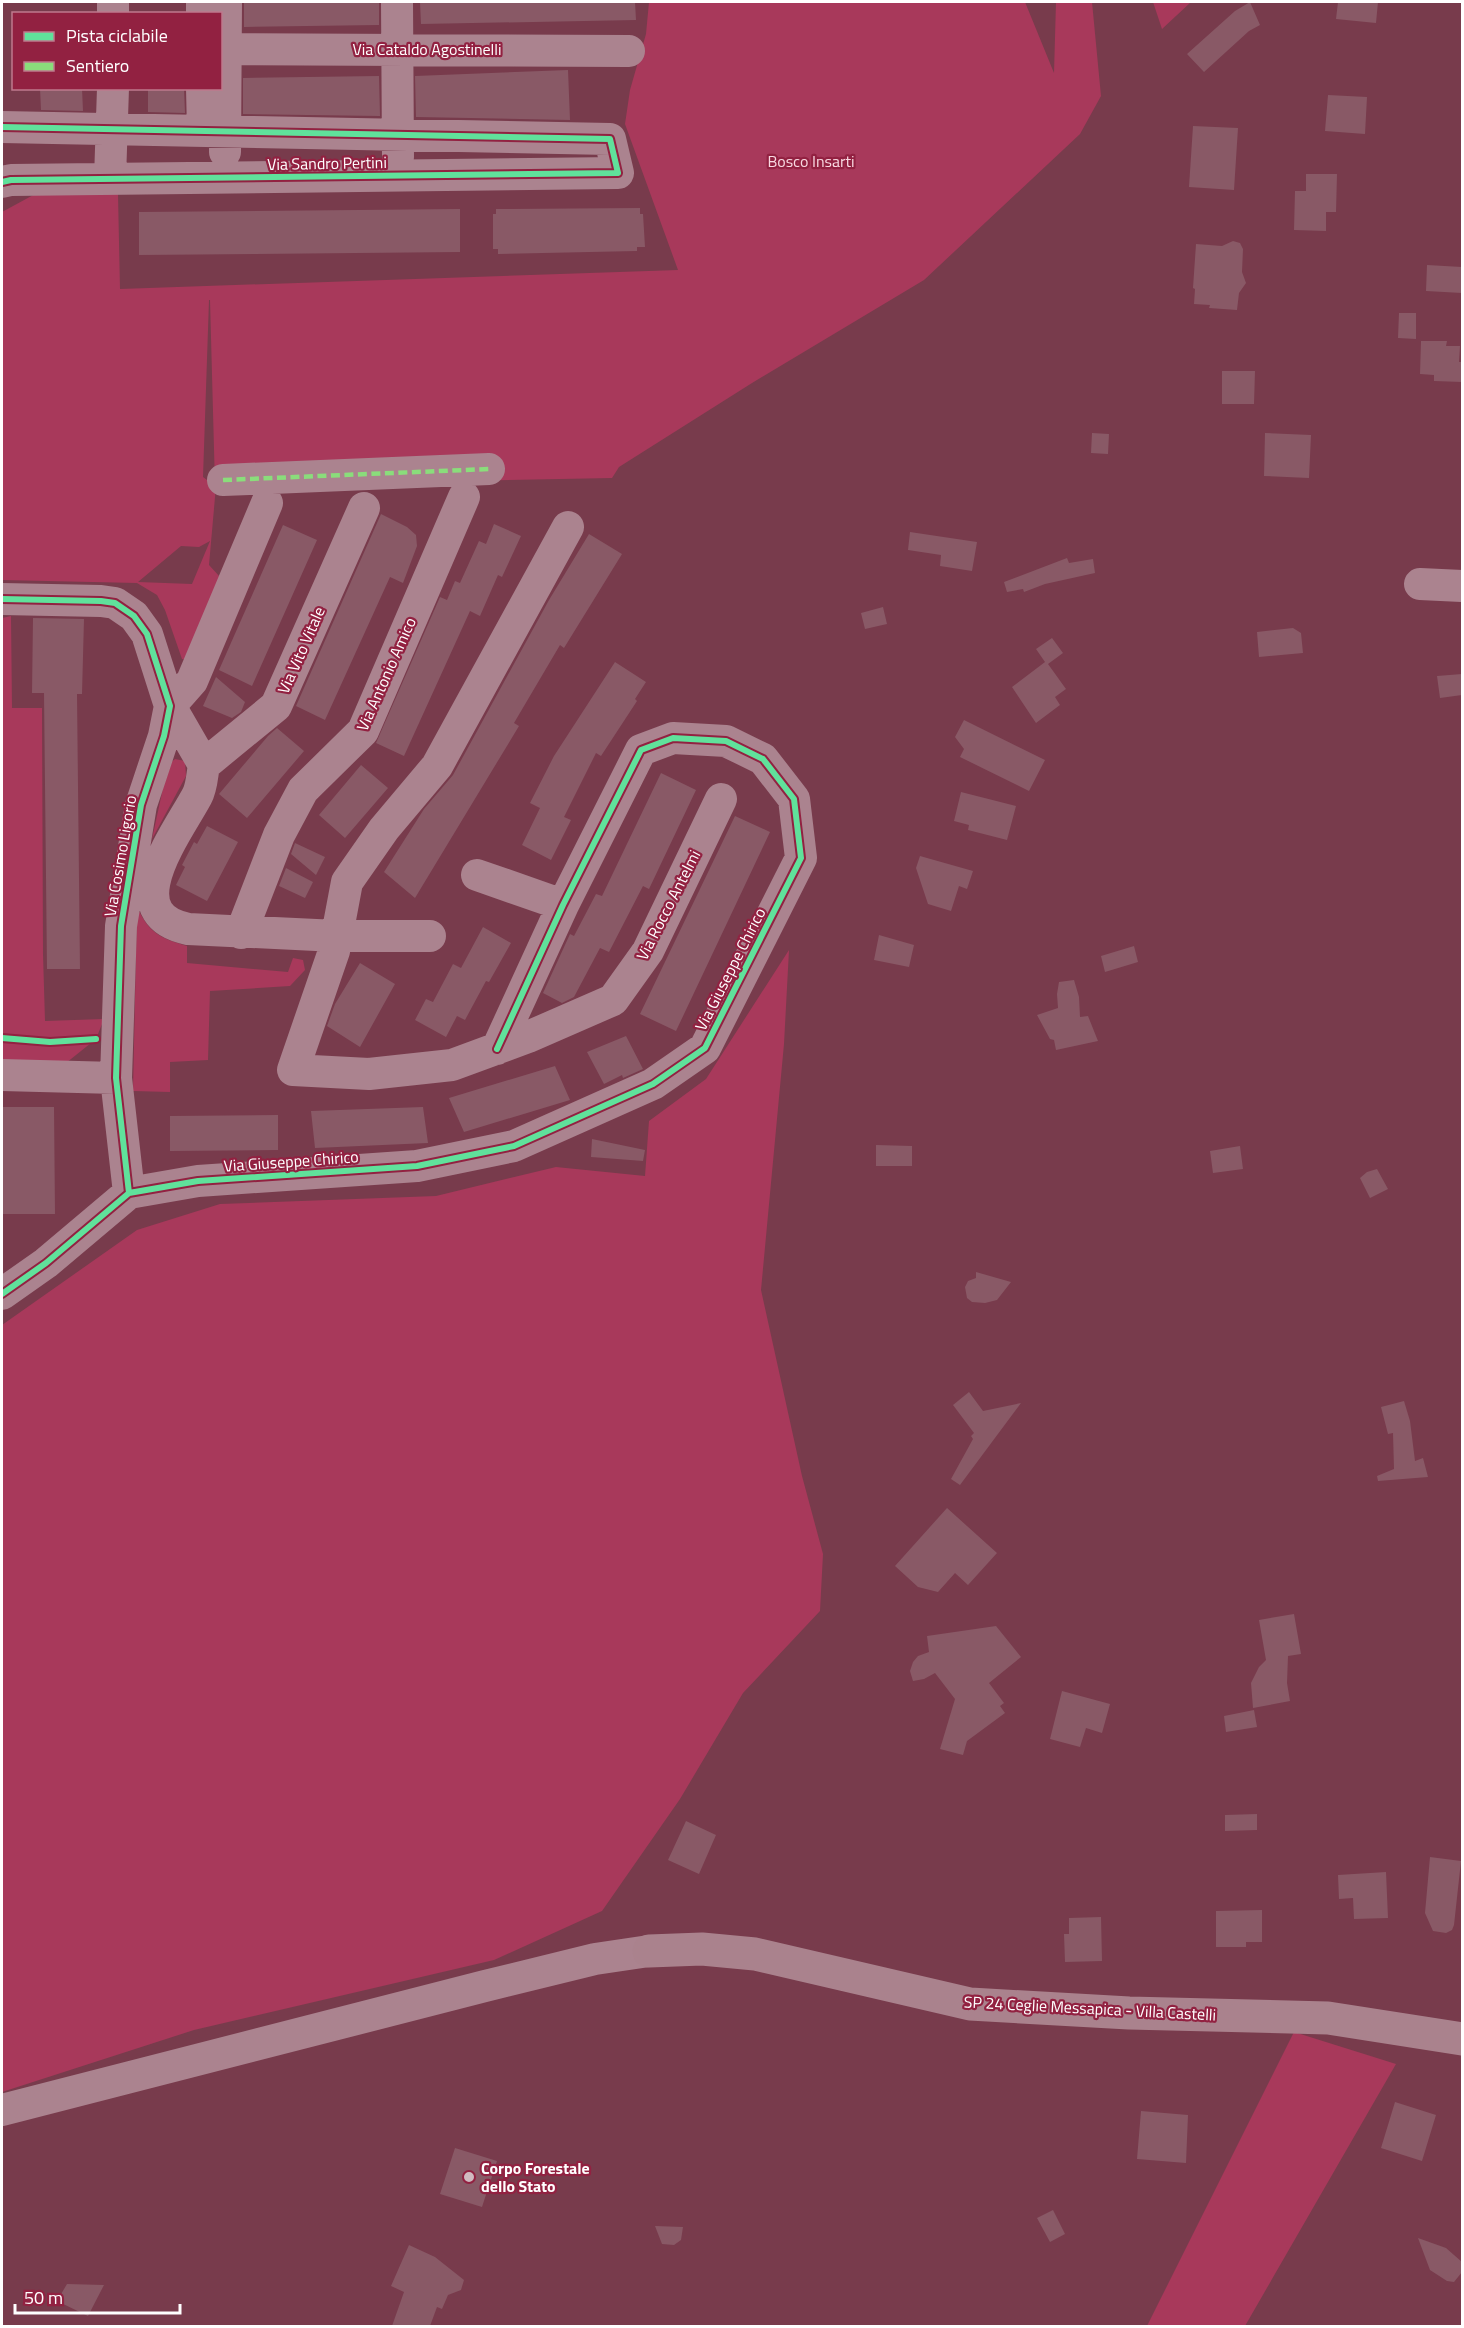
<svg xmlns="http://www.w3.org/2000/svg" width="1464" height="2328" viewBox="0 0 1464 2328" font-family="'Titillium Web',sans-serif">
<style>
.green{fill:#a8395b;fill-rule:evenodd}
.building{fill:#895966}
.lines{fill:none;stroke-linecap:round;stroke-linejoin:round}
.minor{stroke:#ab838f;stroke-width:32}
.major{stroke:#aa828d;stroke-width:33}
.quiet{stroke:#8add7b;stroke-width:4.5;stroke-dasharray:9 4.5;stroke-linecap:butt}
.cycleway-casing{stroke:#922141;stroke-width:10}
.cycleway{stroke:#60e19b;stroke-width:6}
.poi-dot{fill:#d0bac0;stroke:#922141;stroke-width:2}
.labels{text-anchor:middle;dominant-baseline:central;stroke-width:4.5;stroke-linejoin:round;paint-order:stroke}
.street-label{font-size:16px;fill:#fff;stroke:#922141}
.park-label{font-size:16px;fill:#f9d9e2;stroke:#922141}
.poi-label{font-size:16px;font-weight:bold;fill:#fff;stroke:#922141;text-anchor:start}
</style>
<rect width="100%" height="100%" fill="#783b4c"/>
<path class="green" d="M 649,2 L 1025,2 L 1054,73 L 1056,2 L 1092,2 L 1101,96 L 1080,134 L 924,280 L 752,383 L 619,467 L 612,478 L 216,486 L 209,565 L 220,577 L 189,660 L 182,659 L 165,610 L 157,595 L 137,583 L 2,580 L 2,212 L 37,193 L 118,194 L 120,289 L 678,270 L 625,124 L 630,90 L 646,34 ZM 209,300 L 210,300 L 215,486 L 203,477 ZM 210,541 L 192,584 L 138,582 L 181,546 L 199,547 Z
M 1153,2 L 1191,2 L 1162,29 Z
M 11,616 L 12,708 L 42,708 L 43,954 L 45,1021 L 104,1019 L 96,1039 L 66,1063 L 2,1064 L 2,618 Z
M 175,759 L 185,761 L 186,776 L 152,839 L 168,765 Z
M 137,907 C 149,933 160,938 187,946 L 187,963 L 288,972 L 293,958 L 303,960 L 305,970 L 290,986 L 210,991 L 208,1060 L 170,1062 L 170,1092 L 133,1091 Z
M 789,950 L 784,1044 L 761,1290 L 802,1476 L 823,1554 L 820,1611 L 743,1693 L 680,1799 L 602,1911 L 494,1960 L 194,2030 L 2,2092 L 2,1325 L 137,1230 L 220,1204 L 436,1196 L 556,1167 L 645,1176 L 649,1121 L 706,1079 Z
M 1294,2032 L 1396,2064 L 1245,2326 L 1147,2326 Z"/>
<path class="building" d="M 244,2 L 379,2 L 379,25 L 244,27 Z
M 420,2 L 635,2 L 636,20 L 421,24 Z
M 1250,2 L 1260,25 L 1249,31 L 1204,72 L 1187,54 L 1235,11 Z
M 1338,2 L 1378,2 L 1376,23 L 1336,19 Z
M 568,70 L 570,120 L 416,117 L 415,76 Z
M 379,76 L 380,116 L 243,114 L 243,78 Z
M 40,88 L 82,88 L 83,111 L 41,110 Z
M 148,88 L 184,88 L 185,113 L 148,112 Z
M 1328,95 L 1367,97 L 1365,134 L 1325,131 Z
M 1193,126 L 1238,128 L 1234,190 L 1189,187 Z
M 1306,174 L 1337,174 L 1336,212 L 1326,212 L 1326,231 L 1294,230 L 1295,191 L 1306,191 Z
M 640,208 L 640,214 L 643,214 L 645,247 L 637,247 L 637,251 L 498,254 L 498,249 L 493,249 L 493,214 L 496,214 L 496,209 Z
M 460,209 L 460,252 L 139,255 L 139,212 Z
M 1233,241 L 1240,243 L 1243,249 L 1242,272 L 1246,283 L 1239,293 L 1237,310 L 1209,308 L 1210,305 L 1194,304 L 1195,289 L 1193,288 L 1196,244 L 1222,246 Z
M 1427,265 L 1462,267 L 1462,293 L 1426,291 Z
M 1399,313 L 1416,313 L 1416,339 L 1398,338 Z
M 1421,341 L 1447,341 L 1446,346 L 1460,346 L 1459,362 L 1462,362 L 1462,382 L 1434,381 L 1434,375 L 1420,374 Z
M 1222,371 L 1255,371 L 1254,404 L 1222,404 Z
M 1092,433 L 1109,434 L 1108,454 L 1091,453 Z
M 1265,433 L 1311,435 L 1309,478 L 1264,476 Z
M 381,514 L 407,527 L 416,535 L 417,546 L 403,583 L 390,577 L 325,720 L 296,706 Z
M 494,524 L 521,536 L 502,577 L 498,575 L 480,616 L 470,611 L 404,756 L 376,743 L 440,597 L 447,600 L 455,581 L 460,583 L 479,541 L 486,544 Z
M 283,525 L 317,540 L 252,686 L 219,670 Z
M 910,532 L 977,542 L 972,571 L 940,566 L 941,555 L 908,550 Z
M 589,534 L 622,554 L 564,648 L 560,645 L 514,723 L 519,726 L 415,898 L 384,872 L 424,809 L 453,775 L 549,600 Z
M 1067,558 L 1069,563 L 1093,559 L 1095,573 L 1045,584 L 1024,592 L 1023,589 L 1007,592 L 1004,582 Z
M 883,607 L 887,624 L 865,629 L 861,613 Z
M 33,618 L 84,619 L 82,694 L 77,694 L 80,969 L 47,969 L 44,693 L 32,693 Z
M 1293,628 L 1301,633 L 1303,653 L 1259,657 L 1257,632 Z
M 1052,638 L 1063,653 L 1048,664 L 1066,689 L 1055,697 L 1060,705 L 1036,723 L 1012,687 L 1045,662 L 1036,649 Z
M 615,662 L 646,682 L 635,699 L 637,701 L 601,756 L 596,753 L 564,817 L 571,820 L 551,860 L 522,845 L 540,808 L 530,803 L 554,756 Z
M 1462,674 L 1462,695 L 1440,698 L 1437,676 Z
M 216,677 L 245,702 L 241,712 L 232,718 L 203,706 Z
M 964,720 L 1045,760 L 1029,791 L 960,757 L 964,749 L 955,737 Z
M 277,728 L 304,751 L 247,818 L 219,794 L 268,736 Z
M 361,765 L 388,788 L 345,838 L 319,815 Z
M 661,773 L 696,790 L 649,889 L 643,886 L 609,952 L 600,948 L 574,997 L 562,1003 L 543,993 L 570,934 L 574,936 L 596,894 L 602,896 Z
M 961,792 L 1016,806 L 1007,840 L 968,830 L 969,825 L 954,821 Z
M 735,816 L 770,832 L 676,1031 L 640,1014 Z
M 207,826 L 238,842 L 207,901 L 176,885 L 185,867 L 182,865 L 194,842 L 197,844 Z
M 295,843 L 325,857 L 316,875 L 291,854 Z
M 920,856 L 973,871 L 967,889 L 959,886 L 951,911 L 928,904 L 916,868 Z
M 286,868 L 313,882 L 305,898 L 279,886 Z
M 483,927 L 511,943 L 489,982 L 486,981 L 465,1020 L 457,1016 L 446,1037 L 415,1020 L 426,999 L 433,1002 L 453,964 L 461,968 Z
M 879,935 L 914,945 L 909,967 L 874,960 Z
M 1134,946 L 1138,962 L 1105,972 L 1101,956 Z
M 360,963 L 395,984 L 360,1047 L 327,1026 L 335,1004 Z
M 1074,980 L 1079,997 L 1080,1017 L 1088,1016 L 1098,1041 L 1056,1050 L 1054,1040 L 1050,1039 L 1037,1015 L 1058,1008 L 1057,994 L 1059,982 Z
M 626,1036 L 643,1069 L 623,1078 L 622,1075 L 604,1084 L 587,1052 Z
M 555,1066 L 570,1100 L 464,1132 L 449,1098 Z
M 2,1107 L 54,1107 L 55,1214 L 2,1214 Z
M 423,1107 L 428,1143 L 315,1148 L 311,1111 Z
M 278,1115 L 278,1150 L 170,1151 L 170,1116 Z
M 592,1139 L 645,1150 L 643,1161 L 591,1157 Z
M 876,1145 L 912,1146 L 912,1166 L 876,1166 Z
M 1240,1146 L 1243,1169 L 1213,1173 L 1210,1151 Z
M 1377,1169 L 1388,1189 L 1370,1198 L 1360,1178 L 1367,1172 Z
M 976,1272 L 1011,1282 L 997,1300 L 985,1303 L 972,1302 L 967,1298 L 965,1287 L 968,1281 L 976,1278 Z
M 969,1392 L 983,1411 L 1021,1403 L 960,1485 L 951,1479 L 973,1439 L 971,1436 L 974,1433 L 953,1405 Z
M 1404,1401 L 1410,1421 L 1415,1461 L 1423,1458 L 1428,1477 L 1378,1481 L 1377,1476 L 1394,1469 L 1393,1433 L 1388,1434 L 1381,1407 Z
M 947,1508 L 997,1553 L 968,1585 L 955,1573 L 938,1592 L 918,1587 L 895,1566 Z
M 1294,1614 L 1301,1654 L 1288,1656 L 1287,1683 L 1290,1701 L 1253,1708 L 1251,1683 L 1259,1667 L 1266,1660 L 1259,1620 Z
M 996,1626 L 1021,1657 L 989,1683 L 1004,1703 L 1000,1706 L 1005,1713 L 967,1741 L 963,1755 L 940,1749 L 955,1699 L 935,1673 L 924,1679 L 913,1681 L 910,1671 L 913,1662 L 918,1656 L 929,1652 L 927,1636 Z
M 1062,1691 L 1110,1704 L 1102,1733 L 1086,1728 L 1080,1747 L 1050,1739 Z
M 1254,1710 L 1257,1727 L 1226,1732 L 1224,1716 Z
M 1257,1814 L 1257,1830 L 1225,1831 L 1225,1815 Z
M 686,1821 L 716,1835 L 699,1874 L 668,1860 Z
M 1430,1857 L 1461,1861 L 1454,1925 L 1452,1930 L 1446,1933 L 1433,1931 L 1425,1913 Z
M 1386,1872 L 1388,1918 L 1354,1919 L 1353,1898 L 1339,1899 L 1338,1875 Z
M 1262,1910 L 1262,1942 L 1246,1942 L 1246,1947 L 1216,1947 L 1216,1911 Z
M 1101,1917 L 1102,1961 L 1065,1962 L 1064,1934 L 1069,1934 L 1069,1918 Z
M 1395,2102 L 1436,2115 L 1422,2161 L 1381,2148 Z
M 1141,2111 L 1188,2115 L 1186,2163 L 1137,2159 Z
M 455,2148 L 497,2161 L 482,2207 L 440,2194 Z
M 1053,2210 L 1065,2234 L 1050,2242 L 1037,2218 Z
M 655,2226 L 683,2227 L 681,2240 L 674,2245 L 662,2244 Z
M 1418,2238 L 1446,2248 L 1462,2262 L 1462,2272 L 1454,2282 L 1447,2281 L 1430,2270 Z
M 409,2245 L 435,2257 L 464,2280 L 461,2290 L 448,2295 L 442,2309 L 437,2307 L 430,2326 L 392,2326 L 404,2292 L 391,2286 Z
M 67,2284 L 104,2285 L 88,2316 L 57,2301 Z"/>
<g class="lines">
<path class="minor" d="M 397,2 L 398,157
M 113,14 L 113,2
M 202,14 L 202,2
M 225,49 L 629,51
M 202,88 L 203,130
M 2,127 L 610,139 L 618,173 L 11,180 L 2,182
M 225,152 L 226,2
M 110,179 L 113,88
M 223,480 L 489,469
M 267,503 L 192,681 L 170,706 L 204,765 C 202,775 202,787 197,796 C 178,832 114,914 188,929 L 337,936 L 430,936
M 568,527 L 437,766 L 384,829 L 347,882 L 334,951 L 293,1070 L 369,1074 L 452,1065 L 528,1037 L 613,1000 L 648,951 L 721,799
M 1420,584 L 1462,586
M 2,599 L 101,601 L 115,603 L 134,616 L 147,634 L 170,706 L 164,736 L 141,805 L 121,926 L 116,1078 L 129,1193 L 46,1263 L 2,1294
M 204,765 L 276,706 L 364,508
M 477,875 L 563,905
M 241,933 L 279,835 L 303,790 L 363,731 L 464,497
M 2,1075 L 116,1078
M 129,1193 L 198,1181 L 417,1166 L 514,1146 L 653,1084 L 705,1048 L 801,858 L 794,799 L 763,759 L 726,741 L 673,738 L 641,750 L 563,905 L 497,1049
M 2,2110 L 485,1986 L 595,1959 L 649,1951"/>
<path class="major" d="M 649,1951 L 702,1949 L 755,1954 L 970,2004 L 1129,2013 L 1328,2018 L 1462,2039"/>
<path class="quiet" d="M 223,480 L 489,469"/>
<defs>
<path id="cycleway" d="M 2,127 L 610,139 L 618,173 L 11,180 L 2,182
M 2,599 L 101,601 L 115,603 L 134,616 L 147,634 L 170,706 L 164,736 L 141,805 L 121,926 L 116,1078 L 129,1193 L 46,1263 L 2,1294
M 2,1038 L 50,1042 L 96,1039
M 129,1193 L 198,1181 L 417,1166 L 514,1146 L 653,1084 L 705,1048 L 801,858 L 794,799 L 763,759 L 726,741 L 673,738 L 641,750 L 563,905 L 497,1049"/>
</defs>
<use href="#cycleway" class="cycleway-casing"/>
<use href="#cycleway" class="cycleway"/>
</g>
<circle class="poi-dot" cx="469" cy="2177" r="6"/>
<g class="labels">
<g class="street-label">
<text x="427" y="49">Via Cataldo Agostinelli</text>
<text transform="translate(327 163) rotate(-1)">Via Sandro Pertini</text>
<text transform="translate(301 650) rotate(-66)">Via Vito Vitale</text>
<text transform="translate(386 674) rotate(-66)">Via Antonio Amico</text>
<text transform="translate(120 856) rotate(-80)">Via Cosimo Ligorio</text>
<text transform="translate(668 905) rotate(-63)">Via Rocco Antelmi</text>
<text transform="translate(730 969) rotate(-63)">Via Giuseppe Chirico</text>
<text transform="translate(291 1161) rotate(-4)">Via Giuseppe Chirico</text>
<text transform="translate(1090 2008) rotate(3)">SP 24 Ceglie Messapica - Villa Castelli</text>
</g>
<g class="park-label">
<text x="811" y="161">Bosco Insarti</text>
</g>
<g class="poi-label">
<text x="481" y="2168">Corpo Forestale<tspan x="481" dy="18">dello Stato</tspan></text>
</g>
</g>
<rect width="1464" height="2328" fill="none" stroke="#ffffff" stroke-width="6"/>
<rect x="12" y="12" width="210" height="78" fill="#922141" stroke="#be7a8d" stroke-width="1.5"/>
<rect x="24" y="32" width="30" height="9" fill="#60e19b" stroke="#be7a8d" stroke-width="1.5"/>
<text x="66" y="42" font-size="18" fill="#ffffff">Pista ciclabile</text>
<rect x="24" y="62" width="30" height="9" fill="#8add7b" stroke="#be7a8d" stroke-width="1.5"/>
<text x="66" y="72" font-size="18" fill="#ffffff">Sentiero</text>
<path d="M15 2304v9h165v-9" fill="none" stroke="#ffffff" stroke-width="3"/>
<text x="24" y="2304" font-size="18" fill="#ffffff" stroke="#922141" stroke-width="4.5" paint-order="stroke">50 m</text>
</svg>
